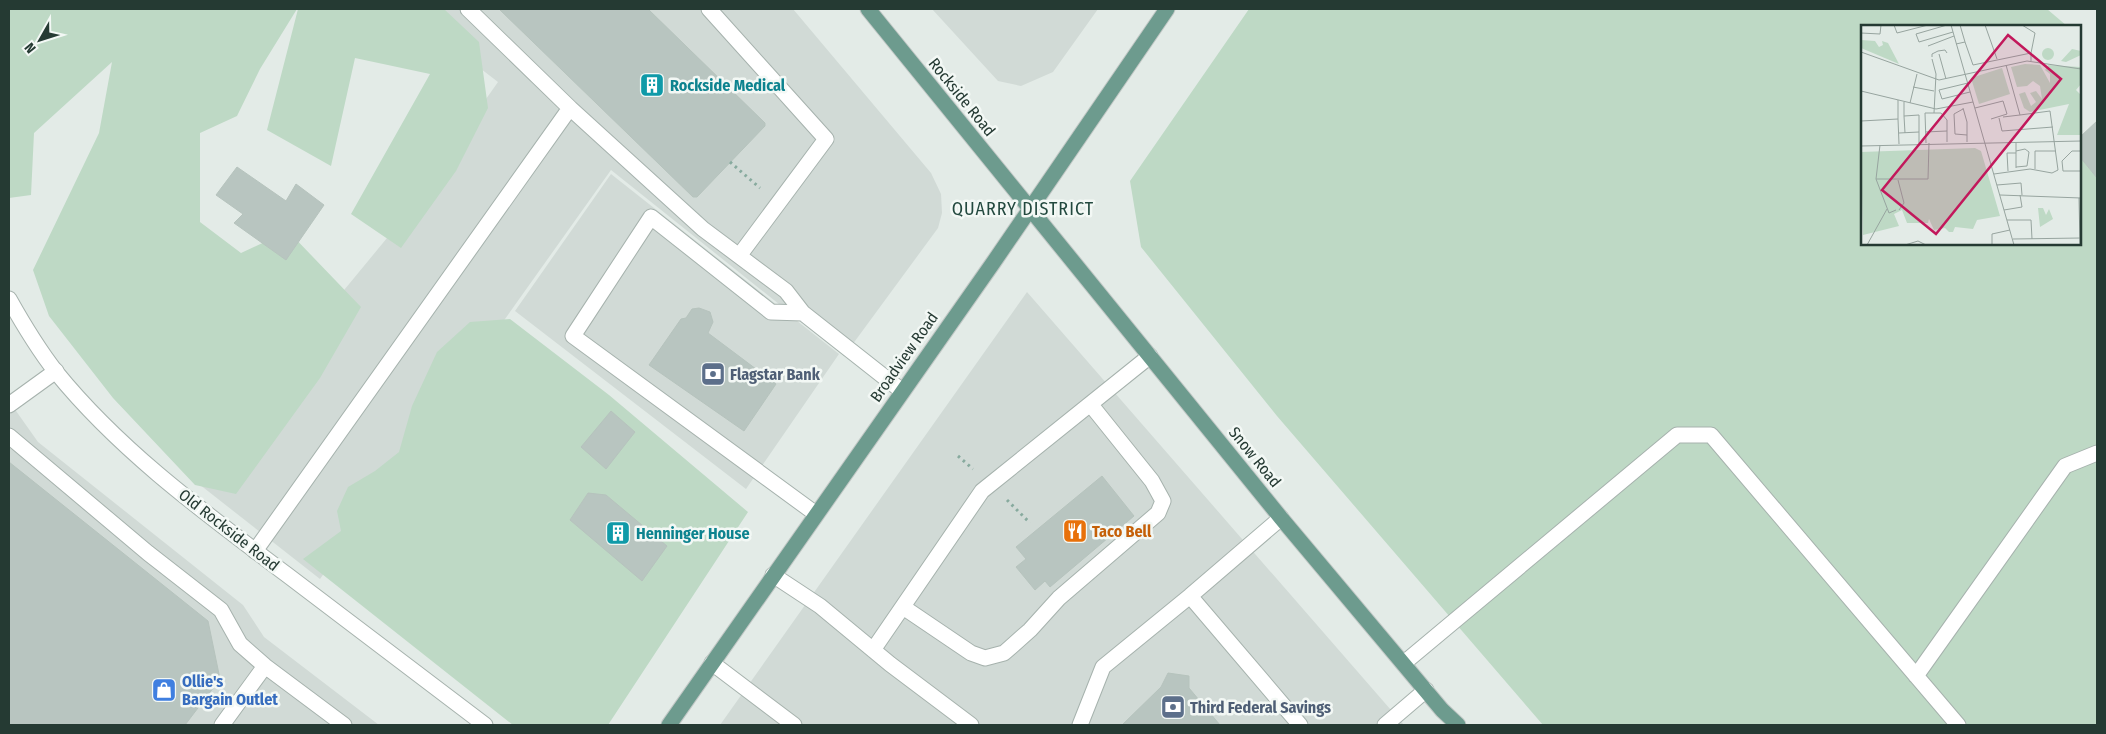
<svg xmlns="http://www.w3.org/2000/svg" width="2106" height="734" viewBox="0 0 2106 734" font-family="'Fira Sans Condensed',sans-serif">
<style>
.built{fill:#d1dad6}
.green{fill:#bed9c5}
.building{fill:#b8c5c0;stroke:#b6c3bd}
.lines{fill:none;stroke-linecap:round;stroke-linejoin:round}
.service-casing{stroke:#a6b2ad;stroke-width:17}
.minor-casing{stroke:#a6b2ad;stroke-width:17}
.primary-casing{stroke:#c2c8c6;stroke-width:17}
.path{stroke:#87aa9e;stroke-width:3;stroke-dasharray:2.5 4;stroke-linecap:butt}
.service{stroke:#fff;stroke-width:15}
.minor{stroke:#fff;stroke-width:15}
.primary{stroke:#6d9b8e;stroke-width:15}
.labels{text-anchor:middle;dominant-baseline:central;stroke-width:5;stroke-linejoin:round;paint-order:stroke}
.culture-label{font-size:16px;font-weight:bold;fill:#0d838f;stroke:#f3f8f5;text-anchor:start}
.street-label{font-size:16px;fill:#253a33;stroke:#f3f8f5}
.service-label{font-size:16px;font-weight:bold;fill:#4e5e75;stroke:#f3f8f5;text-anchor:start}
.food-label{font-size:16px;font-weight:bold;fill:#c56008;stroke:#f3f8f5;text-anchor:start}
.shop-label{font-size:16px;font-weight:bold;fill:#366cbe;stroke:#f3f8f5;text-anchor:start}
.neighbourhood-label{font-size:18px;letter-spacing:1px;fill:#23493f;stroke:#f3f8f5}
.inset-road{fill:none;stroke:#97a49f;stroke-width:1}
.view{fill:#c2185b;fill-opacity:0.15;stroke:#c2185b;stroke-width:2.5}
.inset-edge{fill:none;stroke:#253a33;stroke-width:2.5}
</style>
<rect width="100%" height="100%" fill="#e3ebe7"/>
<path class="built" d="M 403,9 L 793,9 L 931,173 L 941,194 L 942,213 L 938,228 L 844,356 L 611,170 L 320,579 L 190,477 L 434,181 L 448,153 L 498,82 Z
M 932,9 L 1098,9 L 1053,72 L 1021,86 L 998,81 Z
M 611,174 L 839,354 L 746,489 L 515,311 Z
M 1027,292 L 1404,725 L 720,725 Z
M 9,401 L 38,442 L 243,605 L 264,637 L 379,725 L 9,725 Z"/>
<path class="green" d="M 9,9 L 297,9 L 260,69 L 237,116 L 200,133 L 200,222 L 241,253 L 288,231 L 361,307 L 320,378 L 236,494 L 195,485 L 113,398 L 49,316 L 33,270 L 99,133 L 112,62 L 34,133 L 31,195 L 9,198 Z
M 298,9 L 444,9 L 479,42 L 488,108 L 456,171 L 401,248 L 351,214 L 430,74 L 355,58 L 331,166 L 267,130 Z
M 1249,9 L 2047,9 L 2067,26 L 1862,26 L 1862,244 L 2080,244 L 2080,157 L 2097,178 L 2097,725 L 1543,725 L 1277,416 L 1141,247 L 1130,181 Z
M 510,319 L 609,395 L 748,512 L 608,725 L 513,725 L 303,559 L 341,531 L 337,511 L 348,487 L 375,471 L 399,452 L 412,406 L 437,352 L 470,322 Z"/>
<path class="building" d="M 499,9 L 648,9 L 765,123 L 765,126 L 697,197 L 693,197 Z
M 2097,121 L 2097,178 L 2080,157 L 2080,137 Z
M 237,167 L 286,201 L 296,184 L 324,205 L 286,260 L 234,223 L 243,214 L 216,195 Z
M 699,308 L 710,312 L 713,322 L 708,333 L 776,384 L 744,431 L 649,365 L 681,319 L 686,318 L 692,309 Z
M 611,411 L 635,432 L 606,469 L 581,447 Z
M 9,462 L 208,621 L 220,679 L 185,725 L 9,725 Z
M 1102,476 L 1134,516 L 1050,587 L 1045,581 L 1035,590 L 1016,567 L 1026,559 L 1016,547 Z
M 588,493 L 606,495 L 667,546 L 642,581 L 570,520 Z
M 1168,673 L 1189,676 L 1189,688 L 1220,725 L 1122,725 L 1161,687 Z"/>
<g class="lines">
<defs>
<path id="service" d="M 709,9 L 826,139 L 739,256
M 570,108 L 703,229 L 786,291 L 803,313 L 902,391
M 803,313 L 771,312 L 651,217 L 573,336 L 816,514
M 9,405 L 56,371
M 9,436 L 148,553 L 221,610 L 240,644 L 265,666 L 344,725
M 255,551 L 570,108 L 468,9
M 773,575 L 820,606 L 890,664 L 971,725
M 1190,596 L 1300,725
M 903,607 L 971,653 L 985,658 L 1004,653 L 1030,630 L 1059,598 L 1158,513 L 1163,501 L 1152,481 L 1091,405
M 873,650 L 982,491 L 1150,356
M 712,663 L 794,725
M 1404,663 L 1677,435 L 1711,435 L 1958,725
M 1916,676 L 2065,466 L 2097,453
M 222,725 L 265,666
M 1080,725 L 1103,667 L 1190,596 L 1281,518
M 1385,725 L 1426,690"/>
<path id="minor" d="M 9,299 C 23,324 38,349 56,372 C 120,451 205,513 286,574 C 352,624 419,675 485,725"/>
<path id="primary" d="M 868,9 L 1281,518 L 1442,710 L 1458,725
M 669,725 L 993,263 L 1167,9"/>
</defs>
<use href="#service" class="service-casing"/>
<use href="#minor" class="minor-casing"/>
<use href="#primary" class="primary-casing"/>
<path class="path" d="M 730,162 L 760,188
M 958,456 L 973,469
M 1007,500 L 1030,523"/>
<use href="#service" class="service"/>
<use href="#minor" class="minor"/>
<use href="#primary" class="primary"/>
</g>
<defs>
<symbol id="building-square" viewBox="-11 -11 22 22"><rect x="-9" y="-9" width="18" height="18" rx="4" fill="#0f9aa8" stroke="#f3f8f5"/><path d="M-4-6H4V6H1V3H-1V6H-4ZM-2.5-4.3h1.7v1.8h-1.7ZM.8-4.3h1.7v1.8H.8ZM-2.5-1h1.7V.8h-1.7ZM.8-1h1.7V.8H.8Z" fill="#fff"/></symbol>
<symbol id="bank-square" viewBox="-11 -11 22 22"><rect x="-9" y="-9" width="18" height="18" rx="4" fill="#5c6f8a" stroke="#f3f8f5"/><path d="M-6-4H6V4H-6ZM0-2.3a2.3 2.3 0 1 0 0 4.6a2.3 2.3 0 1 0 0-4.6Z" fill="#fff"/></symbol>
<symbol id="restaurant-square" viewBox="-11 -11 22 22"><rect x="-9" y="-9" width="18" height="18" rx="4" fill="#e8710a" stroke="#f3f8f5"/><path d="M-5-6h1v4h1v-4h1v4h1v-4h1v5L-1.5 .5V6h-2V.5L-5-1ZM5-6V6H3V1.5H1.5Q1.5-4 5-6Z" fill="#fff"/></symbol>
<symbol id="shop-square" viewBox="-11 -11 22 22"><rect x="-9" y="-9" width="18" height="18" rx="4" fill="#3f7fe0" stroke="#f3f8f5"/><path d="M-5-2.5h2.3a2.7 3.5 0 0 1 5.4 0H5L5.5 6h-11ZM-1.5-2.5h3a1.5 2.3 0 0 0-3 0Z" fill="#fff"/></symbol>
</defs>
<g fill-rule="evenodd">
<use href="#building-square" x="638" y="71" width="28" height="28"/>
<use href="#bank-square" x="699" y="360" width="28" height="28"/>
<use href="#restaurant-square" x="1061" y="517" width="28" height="28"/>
<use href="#building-square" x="604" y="519" width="28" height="28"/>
<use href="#shop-square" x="150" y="676" width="28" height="28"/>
<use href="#bank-square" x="1159" y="693" width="28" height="28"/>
</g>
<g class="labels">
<g class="culture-label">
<text x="670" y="85">Rockside Medical</text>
<text x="636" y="533">Henninger House</text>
</g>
<g class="street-label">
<text transform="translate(962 97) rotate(51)">Rockside Road</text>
<text transform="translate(904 357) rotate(-55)">Broadview Road</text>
<text transform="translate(1255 457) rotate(51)">Snow Road</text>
<text transform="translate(229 530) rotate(38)">Old Rockside Road</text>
</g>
<g class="service-label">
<text x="730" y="374">Flagstar Bank</text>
<text x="1190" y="707">Third Federal Savings</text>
</g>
<g class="food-label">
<text x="1092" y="531">Taco Bell</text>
</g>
<g class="shop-label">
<text x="182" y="681">Ollie's<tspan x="182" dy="18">Bargain Outlet</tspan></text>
</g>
<g class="neighbourhood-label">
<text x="1023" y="209">QUARRY DISTRICT</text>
</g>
</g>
<g transform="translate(1861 25)">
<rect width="220" height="220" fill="#e3ebe7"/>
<path d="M 0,15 L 14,16 L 18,22 L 22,20 L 21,16 L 27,18 L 38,39 L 0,23 ZM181 29a6 6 0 1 1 12 0a6 6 0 1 1-12 0ZM 211,24 L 220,26 L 220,30 L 205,37 L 200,36 ZM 164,39 L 179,40 L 189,58 L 189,49 L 184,45 L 187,40 L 219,42 L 220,59 L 215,65 L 220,70 L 220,110 L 196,110 L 208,79 L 169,87 L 163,83 L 158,69 L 164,67 L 170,81 L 175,77 L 169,68 L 175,66 L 181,74 L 179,61 L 172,56 L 166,61 L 156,62 L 150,42 ZM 141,43 L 149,69 L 118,79 L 110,53 ZM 114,123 L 120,126 L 139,191 L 116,195 L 112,204 L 94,202 L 92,207 L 88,207 L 84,203 L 73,205 L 68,194 L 67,198 L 46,198 L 41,185 L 33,189 L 38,201 L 2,210 L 0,127 ZM 177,183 L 182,183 L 185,190 L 188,184 L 192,194 L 179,202 Z" fill="#bed9c5"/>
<path class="inset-road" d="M 33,0 L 36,8 L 67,0M 86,0 L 55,9 L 58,17 L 92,7M 90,0 L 153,220M 124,0 L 136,34M 161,0 L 174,8 L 170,28M 0,8 L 19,9 L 20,0M 104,17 L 112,40 L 170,28 L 170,36M 95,19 L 104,17 L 99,0M 67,21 L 93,11M 0,27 L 78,55 L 166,36 L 220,44M 78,29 L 85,54M 71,32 L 71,29 L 77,26 L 84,25 L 86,28M 107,58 L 78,65 L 81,74 L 109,67M 52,62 L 73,66M 0,66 L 75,84 L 112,77M 43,77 L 43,91 L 58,90 L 58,118M 49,78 L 56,49M 102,83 L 106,97 L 106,117M 114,83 L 142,76 L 146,89 L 130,94M 102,84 L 93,89 L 94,109 L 106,110M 73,88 L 80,88 L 86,95 L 86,117M 43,91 L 44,108M 142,92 L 159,90M 138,93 L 141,106 L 192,102M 37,94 L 37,75M 0,96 L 37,94 L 38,119M 64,107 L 86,106M 38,108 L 58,107M 155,117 L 155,143M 65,118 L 64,88 L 73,88 L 75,49 L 71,34M 19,120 L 15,154 L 67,154 L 68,118M 0,121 L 220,116M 155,126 L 164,124 L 168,127 L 166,141 L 155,142M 220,126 L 211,126 L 201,136 L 202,146 L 220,146M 174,144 L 174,126 L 195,126M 147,146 L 146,128 L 155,128M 133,149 L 169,144 L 191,148 L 197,145 L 189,86 L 159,90 L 145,40M 15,154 L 28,188 L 35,185M 37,155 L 43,178 L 38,185M 136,160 L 160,158 L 161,170M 139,170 L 220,173M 218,173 L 219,220M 143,185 L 161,182 L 159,170M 146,195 L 170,195 L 171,214M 152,214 L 220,213M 6,220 L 26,184M 44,220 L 57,216 L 65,220M 131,220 L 131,209 L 149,205"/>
<path class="view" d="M 147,10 L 200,54 L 75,209 L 21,165 Z"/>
<rect width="220" height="220" class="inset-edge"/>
</g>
<rect width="2106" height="734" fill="none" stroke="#253a33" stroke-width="20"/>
<g transform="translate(40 40) rotate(231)" stroke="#f3f8f5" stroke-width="4" paint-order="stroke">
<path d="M0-4L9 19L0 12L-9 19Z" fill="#253a33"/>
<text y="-8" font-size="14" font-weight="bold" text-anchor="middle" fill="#253a33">N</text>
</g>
</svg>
